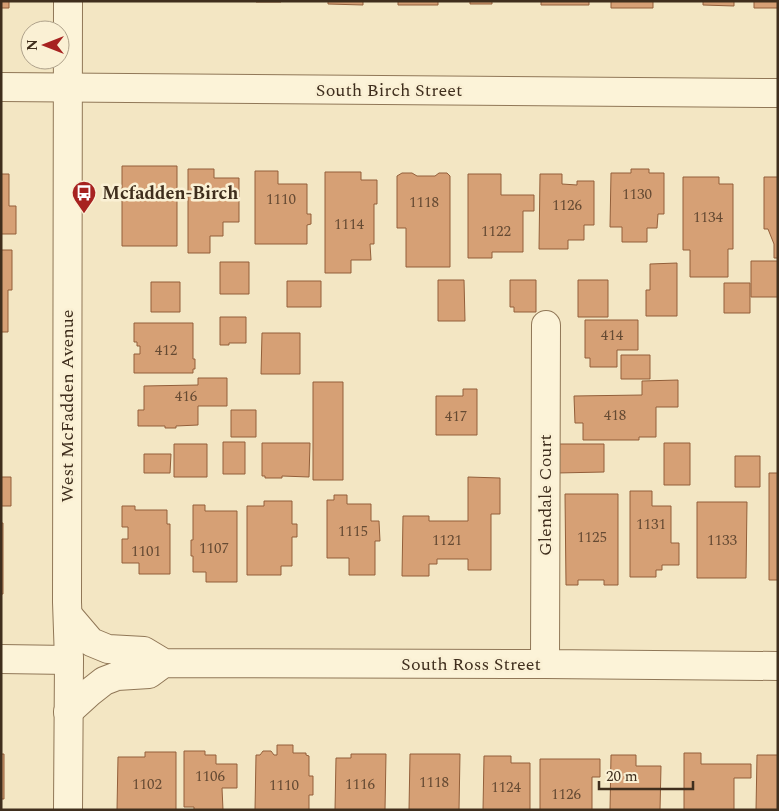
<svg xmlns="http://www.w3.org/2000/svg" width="779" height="811" viewBox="0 0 779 811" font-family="Spectral,serif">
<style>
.building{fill:#d6a075;stroke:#935f3a}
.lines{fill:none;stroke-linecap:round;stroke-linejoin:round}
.minor-casing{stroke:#907757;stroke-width:30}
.tertiary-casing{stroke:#907757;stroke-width:30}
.minor{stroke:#fcf3d8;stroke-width:28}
.tertiary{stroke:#fcf3d8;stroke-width:28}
.labels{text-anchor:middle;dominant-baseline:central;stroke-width:5;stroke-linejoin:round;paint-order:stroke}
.number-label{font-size:15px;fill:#654a33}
.street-label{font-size:18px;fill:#3f2e1d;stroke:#faf0d4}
.poi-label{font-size:18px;font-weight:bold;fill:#3f2e1d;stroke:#faf0d4;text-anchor:start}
</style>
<rect width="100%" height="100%" fill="#f3e6c3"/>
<path class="building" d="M 1,1 L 9,1 L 9,8 L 1,8 Z
M 256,1 L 281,1 L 281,2 L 256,2 Z
M 328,1 L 363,1 L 363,5 L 328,4 Z
M 398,1 L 438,1 L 438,5 L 398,5 Z
M 470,1 L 492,1 L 492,4 L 470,4 Z
M 541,1 L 589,1 L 589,5 L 541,5 Z
M 611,1 L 653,1 L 653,8 L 611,8 Z
M 703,1 L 734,1 L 734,6 L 703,5 Z
M 754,1 L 778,1 L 778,8 L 754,8 Z
M 122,166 L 177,166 L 177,246 L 122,246 Z
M 188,169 L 214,169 L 214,178 L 239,178 L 239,222 L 223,222 L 223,236 L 210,236 L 210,253 L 188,253 Z
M 631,169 L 649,169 L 649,173 L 664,173 L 664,214 L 658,214 L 657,228 L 647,228 L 647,242 L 622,242 L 622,227 L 610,227 L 611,173 L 631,173 Z
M 255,171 L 278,171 L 278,184 L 307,184 L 307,214 L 311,214 L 311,224 L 307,225 L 307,244 L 255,244 Z
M 325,172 L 361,172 L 361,180 L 377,180 L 377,204 L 374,204 L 374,244 L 370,244 L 371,260 L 351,260 L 351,273 L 325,273 Z
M 402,173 L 412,173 L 417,176 L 435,176 L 439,173 L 447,173 L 450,176 L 450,267 L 406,267 L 406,228 L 397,228 L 397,176 Z
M 1,174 L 9,174 L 9,206 L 16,206 L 16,234 L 1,234 Z
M 468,174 L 501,174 L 501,195 L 534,195 L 534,211 L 523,211 L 523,252 L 492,252 L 492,258 L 468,258 Z
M 540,174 L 562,174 L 562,184 L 577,185 L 577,181 L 594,181 L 594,225 L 584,225 L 584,240 L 568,240 L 568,249 L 539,249 Z
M 683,177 L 719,177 L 719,184 L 733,184 L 733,249 L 728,249 L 728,277 L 690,277 L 690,250 L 683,250 Z
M 764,177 L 778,177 L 778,258 L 774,258 L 774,244 L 768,229 L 764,229 Z
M 1,250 L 12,250 L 12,290 L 8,290 L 8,332 L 1,332 Z
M 751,261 L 778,261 L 778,297 L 751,297 Z
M 220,262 L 249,262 L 249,294 L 220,294 Z
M 677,263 L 677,316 L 646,316 L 646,290 L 650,290 L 650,264 Z
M 438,280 L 464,280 L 465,321 L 438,321 Z
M 510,280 L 536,280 L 536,312 L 514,312 L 514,307 L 510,307 Z
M 578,280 L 608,280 L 608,317 L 578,317 Z
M 287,281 L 321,281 L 321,307 L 287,307 Z
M 151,282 L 180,282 L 180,312 L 151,312 Z
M 724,283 L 750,283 L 750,313 L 724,313 Z
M 220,317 L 246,317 L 246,343 L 229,343 L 229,345 L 220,345 Z
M 585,320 L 638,320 L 638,350 L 617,350 L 617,367 L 590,367 L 590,358 L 585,358 Z
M 134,323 L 193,323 L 193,359 L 195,359 L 195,369 L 193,369 L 193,373 L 134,373 L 134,354 L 140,354 L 140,346 L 137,346 L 137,342 L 134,342 Z
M 262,333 L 300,333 L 300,374 L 261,374 Z
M 621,355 L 650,355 L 650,379 L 621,379 Z
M 198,378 L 227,378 L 227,406 L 198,406 L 198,425 L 176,426 L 176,428 L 165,428 L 165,426 L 138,426 L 138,410 L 144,410 L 144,386 L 198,385 Z
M 678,380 L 678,407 L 656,407 L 656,437 L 639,437 L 639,440 L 583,440 L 583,423 L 575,423 L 574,396 L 642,395 L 642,381 Z
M 313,382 L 343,382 L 343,480 L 313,480 Z
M 463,389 L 477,389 L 477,435 L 436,435 L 436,396 L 463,396 Z
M 231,410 L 256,410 L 256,437 L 231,437 Z
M 223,442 L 245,442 L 245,474 L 223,474 Z
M 262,443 L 310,443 L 309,477 L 282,476 L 282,478 L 265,478 L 265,476 L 262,476 Z
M 664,443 L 690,443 L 690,485 L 664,485 Z
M 174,444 L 207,444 L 207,477 L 174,477 Z
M 557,444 L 604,444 L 604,472 L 557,473 Z
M 144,454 L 171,454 L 170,473 L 144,473 Z
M 735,456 L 760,456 L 760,487 L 735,487 Z
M 769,473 L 778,473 L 778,580 L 769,580 Z
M 1,477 L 11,477 L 11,506 L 1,506 Z
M 468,477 L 500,478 L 500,514 L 491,514 L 491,570 L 468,570 L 468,559 L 437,559 L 437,564 L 429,564 L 429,576 L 402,576 L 403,516 L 429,516 L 429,521 L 468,521 Z
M 630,491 L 652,491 L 652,506 L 671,506 L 671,543 L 679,543 L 679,565 L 662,565 L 662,570 L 656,570 L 656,577 L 630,577 Z
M 565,494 L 618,494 L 618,585 L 604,585 L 604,580 L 578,580 L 578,585 L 566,585 Z
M 334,495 L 347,495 L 347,504 L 371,504 L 371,521 L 379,521 L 380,541 L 375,541 L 375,575 L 349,575 L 349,558 L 327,558 L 327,500 L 334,500 Z
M 264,501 L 292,501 L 292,524 L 297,524 L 297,537 L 292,537 L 292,566 L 281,566 L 281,575 L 247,575 L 247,506 L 264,506 Z
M 697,502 L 747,502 L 746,578 L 697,578 Z
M 193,505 L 205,505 L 205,511 L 237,511 L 237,582 L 206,582 L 206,572 L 193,572 L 193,556 L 191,556 L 191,540 L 193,540 Z
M 122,506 L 135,506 L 135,510 L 167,510 L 167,524 L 170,524 L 170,574 L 139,574 L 139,563 L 122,563 L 122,539 L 128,539 L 128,527 L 122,527 Z
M 1,523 L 3,523 L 3,594 L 1,594 Z
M 277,745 L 293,745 L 293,753 L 306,753 L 306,755 L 309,756 L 309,776 L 313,776 L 313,795 L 309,795 L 309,810 L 255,810 L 256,755 L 260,755 L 263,751 L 271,751 L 274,755 L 277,755 Z
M 184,751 L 205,751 L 205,755 L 216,755 L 216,764 L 237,764 L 237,788 L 222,788 L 223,810 L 194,810 L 194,807 L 184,807 Z
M 145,752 L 176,752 L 176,810 L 117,810 L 118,757 L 145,757 Z
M 684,753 L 701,753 L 701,764 L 751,764 L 751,778 L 734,778 L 734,810 L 684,810 Z
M 1,754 L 4,754 L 4,799 L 1,799 Z
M 351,754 L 386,754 L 385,810 L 335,810 L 336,758 L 351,758 Z
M 410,754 L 460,754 L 459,810 L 409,810 Z
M 611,755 L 636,755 L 636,766 L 661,766 L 660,810 L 610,810 Z
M 757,755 L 778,755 L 778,810 L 756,810 Z
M 484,756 L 511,756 L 511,763 L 530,763 L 530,810 L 483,810 Z
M 540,759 L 600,759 L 600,777 L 592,777 L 592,810 L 540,810 Z"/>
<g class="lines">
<defs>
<path id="minor" d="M 1,87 L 778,93
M 68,615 L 91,642 L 108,649 L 144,651 L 164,663 L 545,664 L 778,666
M 1,659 L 69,660
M 545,664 L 546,325
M 68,712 L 90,692 L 104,681 L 117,676 L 149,674 L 164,663"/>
<path id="tertiary" d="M 68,1 L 67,602 L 69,660 L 68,810"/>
</defs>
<use href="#minor" class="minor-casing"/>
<use href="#tertiary" class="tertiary-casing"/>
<use href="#minor" class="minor"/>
<use href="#tertiary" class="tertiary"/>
</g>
<defs>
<symbol id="bus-pin" viewBox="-11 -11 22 30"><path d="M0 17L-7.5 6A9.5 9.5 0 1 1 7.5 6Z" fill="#a72220" stroke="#faf0d4"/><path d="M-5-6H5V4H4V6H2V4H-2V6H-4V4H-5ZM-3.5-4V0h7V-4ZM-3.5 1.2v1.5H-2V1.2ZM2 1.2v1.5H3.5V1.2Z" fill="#fff"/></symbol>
</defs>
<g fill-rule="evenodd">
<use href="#bus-pin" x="70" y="179" width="28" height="38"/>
</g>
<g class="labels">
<g class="number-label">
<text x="637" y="194">1130</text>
<text x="281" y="199">1110</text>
<text x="424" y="202">1118</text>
<text x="567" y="205">1126</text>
<text x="708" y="217">1134</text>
<text x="349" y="224">1114</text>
<text x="496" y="231">1122</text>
<text x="612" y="335">414</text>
<text x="166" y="350">412</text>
<text x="186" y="396">416</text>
<text x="615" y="415">418</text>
<text x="456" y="416">417</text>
<text x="651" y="524">1131</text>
<text x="353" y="531">1115</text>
<text x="592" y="537">1125</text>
<text x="447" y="540">1121</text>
<text x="722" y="540">1133</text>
<text x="214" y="548">1107</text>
<text x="146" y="551">1101</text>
<text x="210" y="776">1106</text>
<text x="434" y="782">1118</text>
<text x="147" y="784">1102</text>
<text x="360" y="784">1116</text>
<text x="284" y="785">1110</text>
<text x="506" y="787">1124</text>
<text x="566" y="794">1126</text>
</g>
<g class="street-label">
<text x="389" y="90">South Birch Street</text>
<text transform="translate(67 406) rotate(-90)">West McFadden Avenue</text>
<text transform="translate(545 495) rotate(-90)">Glendale Court</text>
<text x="471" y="664">South Ross Street</text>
</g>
<g class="poi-label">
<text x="102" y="193">Mcfadden-Birch</text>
</g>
</g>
<rect width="779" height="811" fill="none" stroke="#3f2e1d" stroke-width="5"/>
<g transform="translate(45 45) rotate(270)"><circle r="24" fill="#faf0d4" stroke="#afa28b"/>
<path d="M0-4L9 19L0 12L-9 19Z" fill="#a72220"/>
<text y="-8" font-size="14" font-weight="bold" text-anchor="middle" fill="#3f2e1d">N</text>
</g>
<path d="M599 781v8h94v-8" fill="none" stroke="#3f2e1d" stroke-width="2.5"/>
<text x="606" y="781" font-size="15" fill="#3f2e1d" stroke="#faf0d4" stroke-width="4" paint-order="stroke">20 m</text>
</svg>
